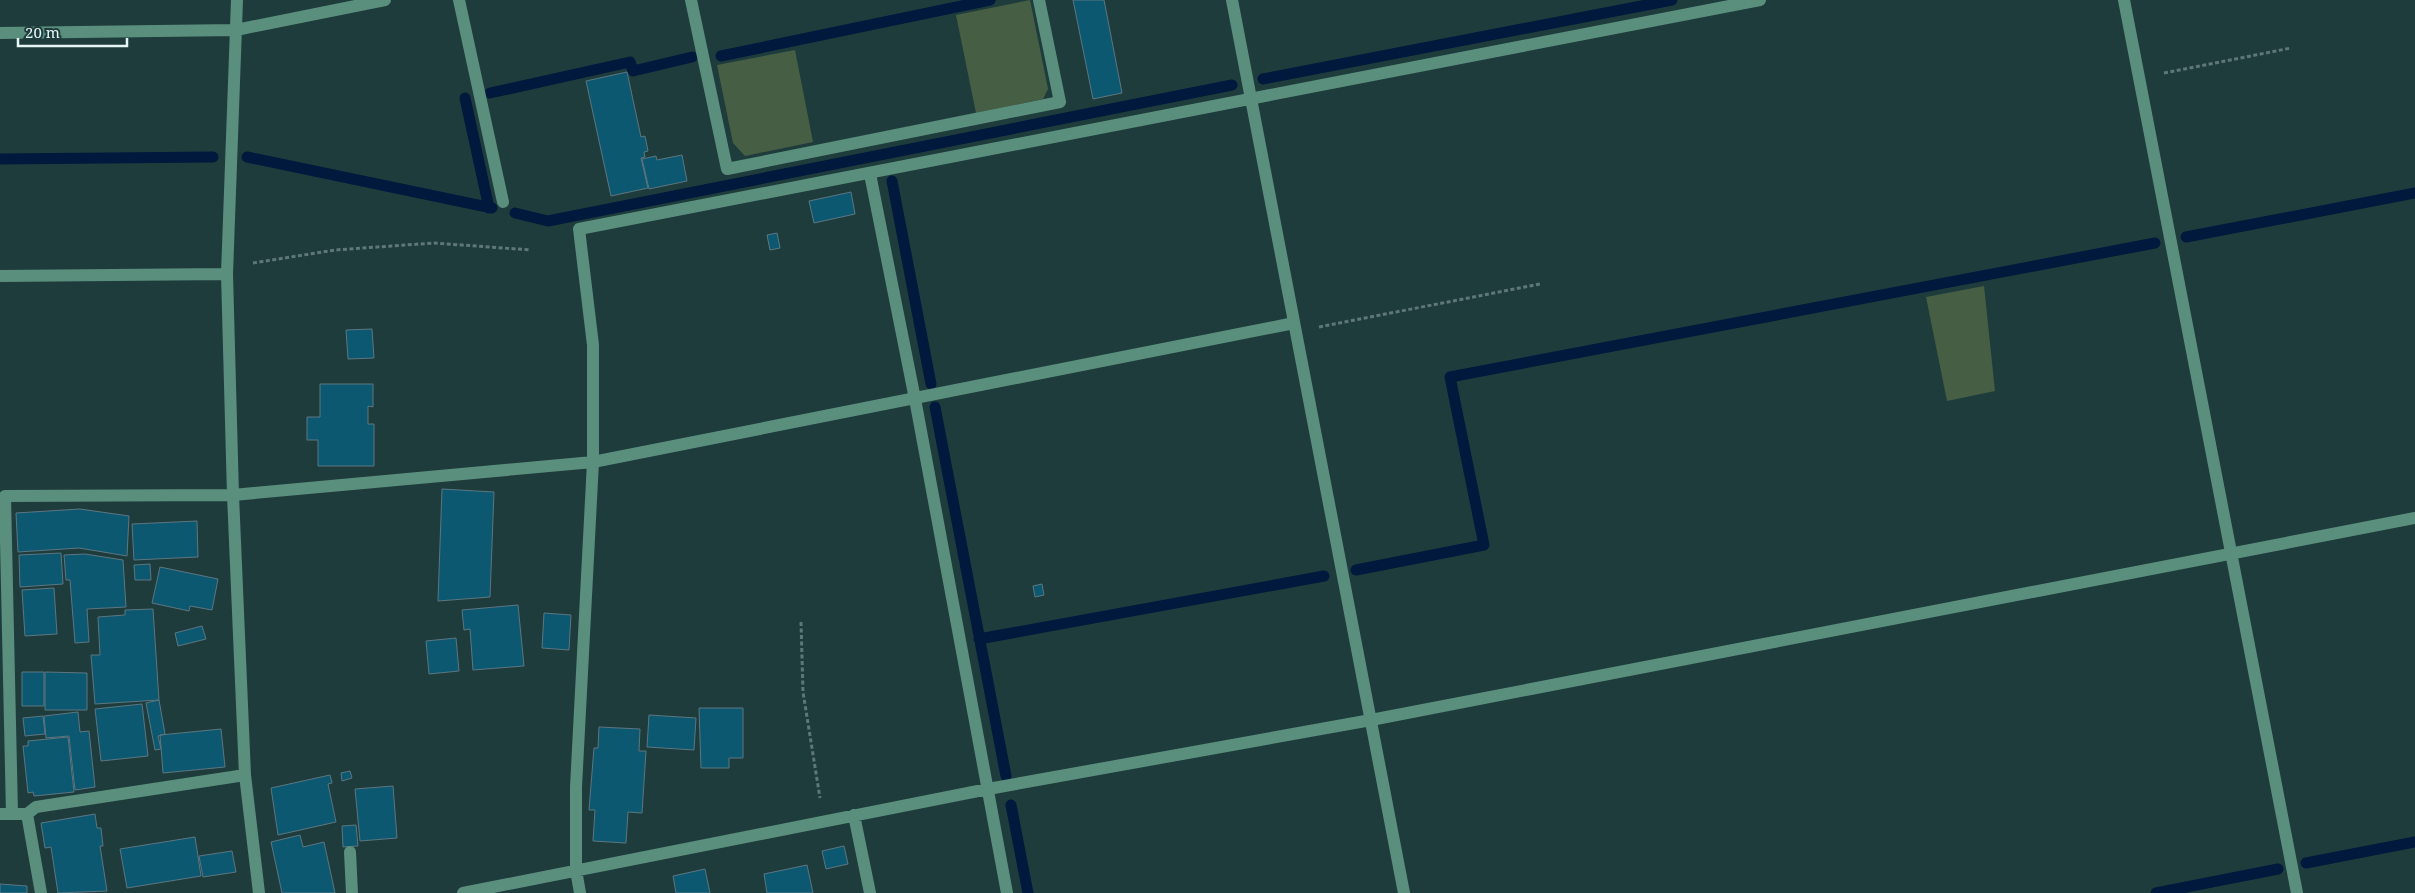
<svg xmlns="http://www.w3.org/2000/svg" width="2415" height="893" viewBox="0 0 2415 893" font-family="'Noto Serif',serif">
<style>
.green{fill:#465e44}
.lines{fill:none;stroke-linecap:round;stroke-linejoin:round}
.stream{stroke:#00193d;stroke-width:11}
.building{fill:#0d5871;stroke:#5c7681}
.path{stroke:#5e7777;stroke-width:3;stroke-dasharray:4 2.5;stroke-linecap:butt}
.minor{stroke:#5b8f7d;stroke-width:12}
</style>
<rect width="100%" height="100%" fill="#1f3c3d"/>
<path class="green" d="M 1030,0 L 1048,89 L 1043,99 L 976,113 L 956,15 Z
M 795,50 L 813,142 L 745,156 L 733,143 L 717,65 Z
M 1984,286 L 1995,391 L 1947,401 L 1926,297 Z"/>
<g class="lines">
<path class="stream" d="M 721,56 L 990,0
M 1263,79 L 1672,0
M 490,93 L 630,62 L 633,71 L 692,57
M 465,98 L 489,208
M 247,157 L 492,208
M 0,159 L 213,157
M 892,181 L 931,384
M 515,213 L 548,221 L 1232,85
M 2186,237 L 2415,193
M 935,407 L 1006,776
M 1356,570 L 1484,545 L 1450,377 L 2155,243
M 979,639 L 1324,576
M 1011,805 L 1028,893
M 2306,863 L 2415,842
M 2156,893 L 2278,869"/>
</g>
<path class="building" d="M 1073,0 L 1104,0 L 1122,93 L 1093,99 Z
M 627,72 L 641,137 L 645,136 L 648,151 L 644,152 L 645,157 L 641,158 L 648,188 L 611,196 L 586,81 Z
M 682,155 L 687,181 L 649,189 L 642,159 L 656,156 L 657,160 Z
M 851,192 L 855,214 L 814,223 L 809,201 Z
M 777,233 L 780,248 L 770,250 L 767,235 Z
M 372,329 L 374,358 L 348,359 L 346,330 Z
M 320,384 L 373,384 L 373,407 L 368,406 L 368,424 L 374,424 L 374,466 L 318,466 L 318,440 L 307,440 L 307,417 L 320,417 Z
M 442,489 L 494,492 L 490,597 L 438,601 Z
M 80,509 L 129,516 L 127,556 L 79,548 L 18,552 L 16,513 Z
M 197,521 L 198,557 L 134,560 L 132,524 Z
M 61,553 L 63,584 L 20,587 L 19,555 Z
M 85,554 L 123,560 L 126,607 L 87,609 L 89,642 L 75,643 L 70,580 L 66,580 L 64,555 Z
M 150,564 L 151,580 L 135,580 L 134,565 Z
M 160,567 L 218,579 L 212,610 L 190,606 L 189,611 L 152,603 Z
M 1042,584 L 1044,595 L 1035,597 L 1033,586 Z
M 54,588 L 57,634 L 25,636 L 22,590 Z
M 518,605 L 524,666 L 473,670 L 470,629 L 464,630 L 462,610 Z
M 153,609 L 159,700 L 95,704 L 91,655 L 100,655 L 98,617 L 125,615 L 125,610 Z
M 544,613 L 571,615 L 569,650 L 542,648 Z
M 202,626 L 206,639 L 178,646 L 175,633 Z
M 456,638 L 459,671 L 429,674 L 426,641 Z
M 22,672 L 44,672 L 44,706 L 22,706 Z
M 45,672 L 87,673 L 87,710 L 45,710 Z
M 159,700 L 165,734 L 158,736 L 161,749 L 155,750 L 146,703 Z
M 142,704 L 148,756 L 101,761 L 95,709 Z
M 699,708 L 743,708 L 743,758 L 729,758 L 729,768 L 701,768 Z
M 78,712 L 80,732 L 89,731 L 95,787 L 75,790 L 69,736 L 46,738 L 44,716 Z
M 649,715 L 696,718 L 694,750 L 647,747 Z
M 43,716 L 45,734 L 25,736 L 23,718 Z
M 599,727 L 640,729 L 639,751 L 646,751 L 642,813 L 628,812 L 626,843 L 593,841 L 595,810 L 589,810 L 594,748 L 598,748 Z
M 221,729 L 225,767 L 163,773 L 160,735 Z
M 68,737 L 74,792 L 34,796 L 33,792 L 28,793 L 23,746 L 28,746 L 28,741 Z
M 350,771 L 352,778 L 342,781 L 341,773 Z
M 330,775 L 332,783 L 328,784 L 336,822 L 278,835 L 271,788 Z
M 393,786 L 397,838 L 360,841 L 355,789 Z
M 95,814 L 97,828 L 101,828 L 103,846 L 100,846 L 107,891 L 58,893 L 51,847 L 45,848 L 41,823 Z
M 356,825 L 358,846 L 343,847 L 342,826 Z
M 300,835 L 303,847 L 324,842 L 335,893 L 282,893 L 271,842 Z
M 195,837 L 201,876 L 127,888 L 120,849 Z
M 844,846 L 848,864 L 826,869 L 822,851 Z
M 232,851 L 236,872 L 203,877 L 199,856 Z
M 807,865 L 813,893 L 767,893 L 764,874 Z
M 705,869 L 710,893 L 676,893 L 673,876 Z
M 0,884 L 27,886 L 27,893 L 0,893 Z"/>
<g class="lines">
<path class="path" d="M 2164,73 L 2291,48
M 253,263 L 335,250 L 434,243 L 531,250
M 1319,327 L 1540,284
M 801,622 L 803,692 L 820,798"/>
<path class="minor" d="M 237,0 L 227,274 L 233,495 L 245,775 L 259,893
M 459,0 L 503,202
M 691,0 L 727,169 L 1060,102 L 1039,0
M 1232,0 L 1404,893
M 2124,0 L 2297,893
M 0,33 L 236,30 L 385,0
M 870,174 L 915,399 L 1007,893
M 0,276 L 227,274
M 0,814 L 27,814 L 36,807 L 245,775
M 12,814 L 5,496 L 233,495 L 593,462 L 1294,323
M 27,814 L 41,893
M 854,815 L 870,893
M 350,852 L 352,893
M 463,893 L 988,789 L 1371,720 L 2415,518
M 580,893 L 576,870 L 576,787 L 593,462 L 593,345 L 579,229 L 1760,0"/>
</g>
<path d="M18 38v8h109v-8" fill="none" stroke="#e5f6f6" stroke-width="2.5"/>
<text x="25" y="38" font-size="15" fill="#e5f6f6" stroke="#1f3c3d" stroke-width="4" paint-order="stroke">20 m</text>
</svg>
